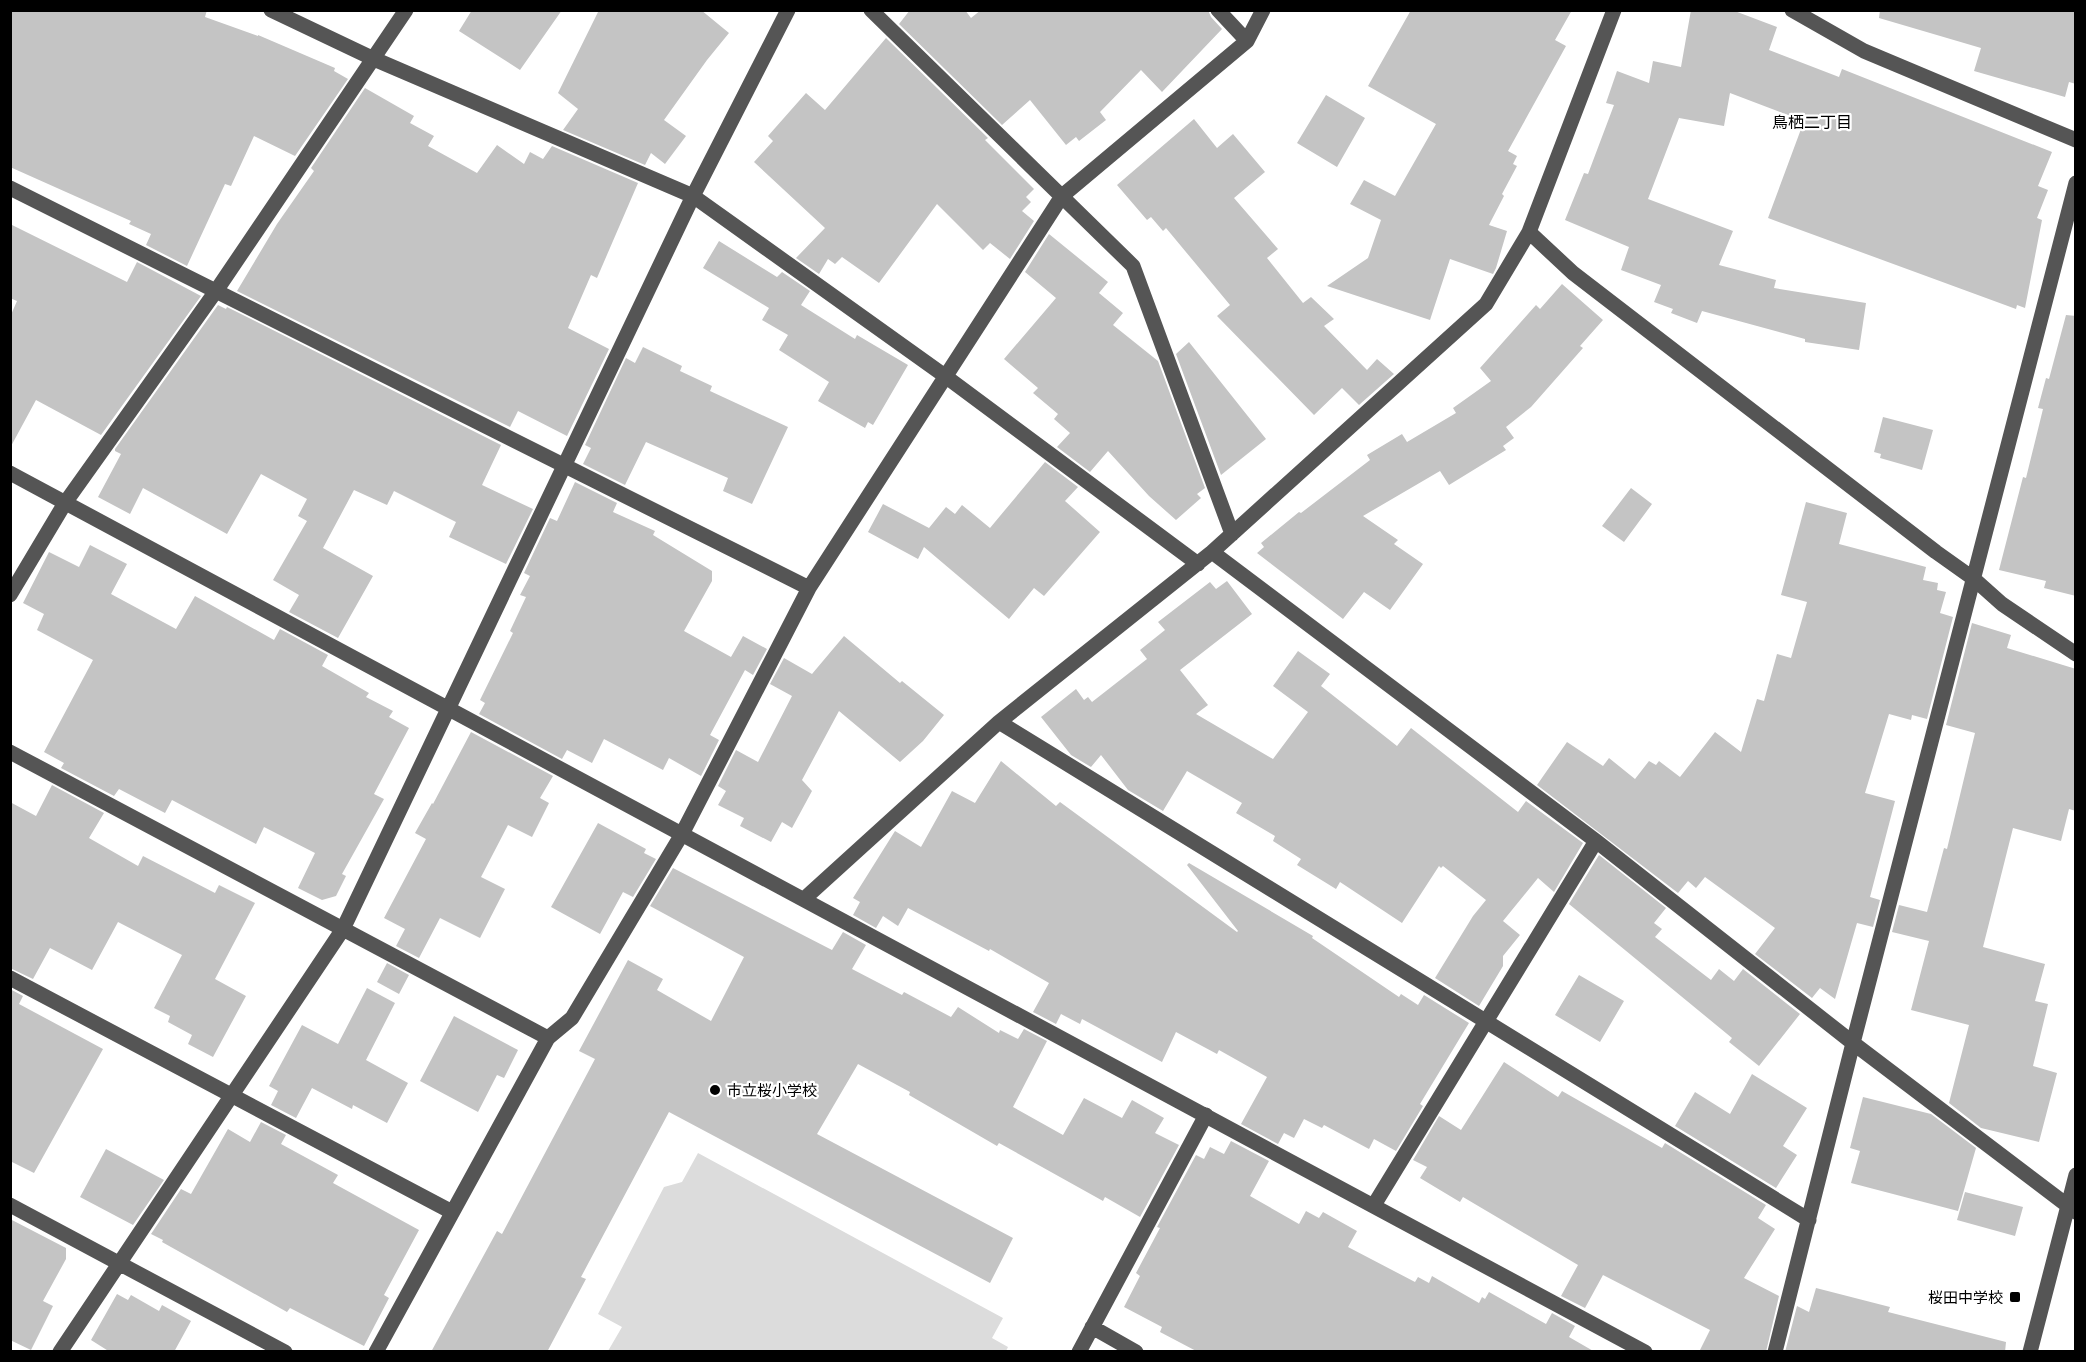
<svg xmlns="http://www.w3.org/2000/svg" width="2086" height="1362" viewBox="0 0 2086 1362" font-family="Quicksand,'Noto Sans JP',sans-serif">
<style>
.green{fill:#dcdcdc}
.building{fill:#c4c4c4}
.lines{fill:none;stroke-linecap:round;stroke-linejoin:round}
.minor{stroke:#555;stroke-width:15}
.poi-dot{fill:#000;stroke:#fff;stroke-width:2}
.labels{text-anchor:middle;dominant-baseline:central;stroke-width:4.5;stroke-linejoin:round;paint-order:stroke}
.poi-label{font-size:15px;fill:#000;stroke:#fff;text-anchor:start}
.neighbourhood-label{font-size:16px;fill:#000;stroke:#fff}
</style>
<rect width="100%" height="100%" fill="#fff"/>
<path class="green" d="M 698,1153 L 1003,1318 L 992,1338 L 1008,1347 L 1006,1351 L 608,1351 L 622,1327 L 598,1314 L 664,1187 L 682,1182 Z"/>
<path class="building" d="M 10,10 L 207,10 L 205,17 L 258,36 L 258,35 L 335,68 L 334,71 L 348,79 L 295,156 L 254,136 L 231,186 L 225,184 L 187,266 L 146,245 L 151,234 L 129,224 L 131,221 L 10,167 Z
M 472,10 L 562,10 L 520,70 L 459,31 Z
M 599,10 L 701,10 L 729,33 L 707,60 L 664,120 L 686,136 L 665,164 L 651,153 L 645,165 L 563,130 L 578,109 L 558,93 Z
M 910,10 L 965,10 L 971,18 L 981,10 L 1208,10 L 1211,17 L 1222,29 L 1162,92 L 1141,70 L 1100,112 L 1106,120 L 1079,141 L 1076,137 L 1066,145 L 1030,100 L 1002,125 L 899,24 Z
M 1411,10 L 1572,10 L 1555,40 L 1566,46 L 1508,151 L 1517,156 L 1513,164 L 1517,166 L 1502,194 L 1504,196 L 1491,221 L 1490,220 L 1491,221 L 1489,225 L 1507,231 L 1496,268 L 1493,274 L 1450,259 L 1430,320 L 1327,286 L 1368,258 L 1381,220 L 1350,204 L 1364,180 L 1395,196 L 1436,124 L 1368,86 Z
M 1691,10 L 1732,10 L 1777,27 L 1769,50 L 1839,77 L 1842,69 L 2052,152 L 2038,186 L 2048,190 L 2037,218 L 2042,220 L 2025,308 L 2017,305 L 2016,309 L 1768,218 L 1804,121 L 1730,93 L 1724,126 L 1679,118 L 1648,199 L 1733,231 L 1719,265 L 1776,280 L 1774,288 L 1866,303 L 1859,350 L 1805,342 L 1805,339 L 1702,311 L 1697,323 L 1671,313 L 1673,309 L 1654,302 L 1661,285 L 1621,270 L 1629,247 L 1565,220 L 1584,173 L 1588,174 L 1614,105 L 1606,103 L 1617,71 L 1649,83 L 1653,61 L 1681,67 Z
M 1880,10 L 2076,10 L 2076,84 L 2069,82 L 2065,97 L 1974,71 L 1981,48 L 1879,18 Z
M 886,38 L 988,138 L 985,140 L 1034,189 L 1026,197 L 1031,202 L 1022,211 L 1034,221 L 1010,259 L 990,243 L 983,250 L 937,204 L 879,283 L 842,257 L 835,264 L 828,259 L 819,274 L 796,258 L 825,228 L 754,162 L 773,141 L 768,136 L 806,93 L 825,110 Z
M 365,88 L 414,116 L 410,123 L 434,136 L 428,146 L 477,173 L 497,145 L 524,164 L 530,152 L 543,159 L 552,146 L 638,183 L 597,278 L 591,275 L 568,328 L 609,349 L 567,436 L 518,411 L 510,427 L 237,291 L 277,224 L 314,171 L 311,168 Z
M 1326,95 L 1365,118 L 1337,167 L 1297,143 Z
M 1194,119 L 1217,148 L 1233,134 L 1265,172 L 1234,198 L 1278,249 L 1267,258 L 1303,303 L 1311,297 L 1334,319 L 1324,326 L 1367,370 L 1377,359 L 1394,374 L 1359,405 L 1342,388 L 1314,415 L 1217,316 L 1230,305 L 1166,228 L 1163,231 L 1151,217 L 1147,220 L 1117,185 Z
M 10,224 L 127,282 L 137,262 L 201,296 L 101,435 L 36,400 L 10,448 L 10,317 L 17,301 L 10,298 Z
M 1049,234 L 1108,282 L 1099,293 L 1123,313 L 1113,325 L 1158,361 L 1205,488 L 1197,494 L 1201,498 L 1176,520 L 1149,496 L 1108,451 L 1090,472 L 1057,447 L 1070,433 L 1054,419 L 1058,414 L 1033,393 L 1038,388 L 1004,359 L 1056,298 L 1025,272 Z
M 719,241 L 777,277 L 782,272 L 810,291 L 801,305 L 855,339 L 857,335 L 908,365 L 873,425 L 868,422 L 865,428 L 818,401 L 829,382 L 779,350 L 788,335 L 762,320 L 769,308 L 703,268 Z
M 1562,284 L 1603,320 L 1580,346 L 1583,348 L 1531,407 L 1506,427 L 1514,438 L 1503,446 L 1506,450 L 1449,485 L 1440,471 L 1363,516 L 1398,540 L 1394,544 L 1423,564 L 1390,610 L 1364,592 L 1343,619 L 1257,553 L 1264,547 L 1261,543 L 1299,512 L 1301,513 L 1370,460 L 1367,455 L 1402,434 L 1407,442 L 1456,413 L 1453,408 L 1491,381 L 1480,368 L 1536,305 L 1540,309 Z
M 218,305 L 226,309 L 227,307 L 501,445 L 482,485 L 533,509 L 506,564 L 449,537 L 456,522 L 394,491 L 387,505 L 354,490 L 323,548 L 373,576 L 338,638 L 289,612 L 299,595 L 273,580 L 307,521 L 298,516 L 307,499 L 261,474 L 227,534 L 143,488 L 130,514 L 98,497 L 121,454 L 115,451 L 115,449 Z
M 2066,315 L 2076,316 L 2076,596 L 2044,588 L 2046,581 L 1999,570 L 2023,477 L 2026,478 L 2043,409 L 2038,408 L 2046,378 L 2049,379 Z
M 1189,342 L 1266,439 L 1221,475 L 1176,354 Z
M 643,347 L 682,366 L 680,371 L 712,386 L 710,391 L 788,427 L 752,504 L 723,491 L 728,478 L 646,442 L 625,485 L 583,464 L 591,448 L 585,445 L 626,358 L 635,363 Z
M 1883,417 L 1933,430 L 1922,470 L 1880,458 L 1881,454 L 1874,452 Z
M 1045,462 L 1078,487 L 1065,501 L 1100,532 L 1044,596 L 1034,588 L 1009,619 L 924,547 L 918,559 L 868,532 L 883,504 L 929,528 L 946,507 L 955,514 L 962,505 L 990,528 Z
M 575,482 L 617,503 L 613,512 L 655,531 L 653,535 L 712,571 L 712,581 L 684,631 L 731,657 L 743,636 L 767,649 L 753,675 L 745,670 L 710,735 L 719,740 L 701,776 L 669,758 L 663,770 L 604,739 L 592,763 L 567,750 L 562,759 L 479,714 L 485,703 L 480,700 L 513,633 L 510,631 L 526,597 L 520,595 L 530,576 L 524,573 L 550,518 L 557,521 Z
M 1631,488 L 1652,504 L 1624,542 L 1602,526 Z
M 1806,502 L 1847,513 L 1839,544 L 1926,567 L 1923,580 L 1938,583 L 1937,590 L 1946,592 L 1940,613 L 1953,617 L 1927,719 L 1912,715 L 1911,720 L 1889,714 L 1865,793 L 1895,801 L 1870,897 L 1880,900 L 1873,927 L 1857,923 L 1835,999 L 1820,988 L 1812,998 L 1755,954 L 1775,928 L 1705,877 L 1696,888 L 1688,881 L 1678,893 L 1537,785 L 1567,742 L 1603,766 L 1609,758 L 1635,779 L 1649,761 L 1656,765 L 1659,761 L 1680,777 L 1715,732 L 1741,752 L 1757,699 L 1764,701 L 1777,654 L 1791,658 L 1807,602 L 1781,595 Z
M 90,545 L 127,564 L 111,594 L 176,629 L 195,596 L 274,640 L 280,629 L 328,655 L 322,666 L 369,693 L 366,697 L 393,711 L 389,717 L 409,728 L 374,794 L 384,799 L 342,874 L 346,876 L 336,896 L 322,900 L 298,888 L 315,853 L 264,827 L 256,844 L 172,800 L 165,813 L 119,789 L 114,796 L 61,768 L 64,763 L 44,752 L 93,660 L 37,630 L 44,614 L 23,603 L 49,552 L 79,567 Z
M 1227,581 L 1252,614 L 1180,670 L 1208,705 L 1196,714 L 1273,759 L 1308,712 L 1273,686 L 1298,651 L 1330,674 L 1321,686 L 1397,746 L 1411,728 L 1518,812 L 1526,801 L 1583,843 L 1554,892 L 1538,878 L 1503,921 L 1520,935 L 1503,956 L 1503,966 L 1479,1006 L 1435,978 L 1473,916 L 1486,900 L 1443,866 L 1441,868 L 1439,866 L 1402,923 L 1340,882 L 1336,889 L 1297,865 L 1301,859 L 1273,841 L 1275,836 L 1236,813 L 1242,803 L 1187,771 L 1163,811 L 1128,790 L 1101,755 L 1091,767 L 1071,755 L 1041,717 L 1076,689 L 1084,700 L 1088,697 L 1092,702 L 1147,659 L 1140,650 L 1165,630 L 1158,622 L 1210,582 L 1216,589 Z
M 1972,623 L 2011,635 L 2007,648 L 2076,669 L 2076,811 L 2069,809 L 2061,841 L 2013,828 L 1983,947 L 2045,964 L 2035,1001 L 2048,1004 L 2033,1066 L 2057,1073 L 2039,1142 L 1981,1128 L 1949,1103 L 1969,1025 L 1911,1010 L 1929,941 L 1892,932 L 1899,905 L 1927,912 L 1944,848 L 1947,849 L 1975,733 L 1946,725 Z
M 844,636 L 900,683 L 902,681 L 944,715 L 923,741 L 900,762 L 839,711 L 802,780 L 812,791 L 792,828 L 782,822 L 771,842 L 740,826 L 744,818 L 718,805 L 726,791 L 718,786 L 736,750 L 758,762 L 792,696 L 770,684 L 784,658 L 812,674 Z
M 471,732 L 553,776 L 540,798 L 549,803 L 532,837 L 508,825 L 481,877 L 505,889 L 480,938 L 440,918 L 419,958 L 396,946 L 405,929 L 384,918 L 426,839 L 415,833 L 432,803 L 433,804 Z
M 1001,761 L 1056,806 L 1060,802 L 1237,932 L 1238,931 L 1187,865 L 1189,863 L 1313,936 L 1312,938 L 1399,997 L 1401,994 L 1418,1005 L 1424,995 L 1469,1023 L 1420,1104 L 1423,1106 L 1396,1151 L 1374,1139 L 1369,1149 L 1324,1125 L 1322,1128 L 1304,1119 L 1294,1138 L 1284,1133 L 1278,1144 L 1241,1124 L 1267,1077 L 1219,1050 L 1217,1054 L 1176,1032 L 1162,1062 L 1082,1019 L 1080,1024 L 1061,1014 L 1056,1024 L 1033,1012 L 1049,983 L 990,949 L 989,951 L 908,908 L 898,926 L 883,916 L 876,928 L 853,915 L 860,902 L 853,898 L 895,831 L 921,847 L 952,791 L 975,803 Z
M 52,785 L 104,813 L 89,838 L 138,866 L 143,856 L 215,893 L 219,885 L 255,903 L 215,979 L 246,996 L 213,1057 L 188,1044 L 192,1035 L 168,1022 L 170,1016 L 154,1008 L 182,955 L 118,922 L 92,970 L 50,948 L 33,979 L 10,968 L 10,802 L 36,816 Z
M 598,823 L 646,849 L 644,853 L 656,859 L 633,897 L 623,892 L 600,934 L 551,907 Z
M 1599,855 L 1666,908 L 1654,923 L 1662,929 L 1655,937 L 1711,980 L 1719,969 L 1734,981 L 1743,969 L 1800,1014 L 1759,1066 L 1729,1042 L 1732,1038 L 1569,904 Z
M 673,868 L 832,950 L 843,932 L 866,945 L 852,969 L 902,995 L 904,992 L 951,1017 L 958,1007 L 999,1033 L 1000,1030 L 1018,1039 L 1024,1029 L 1047,1041 L 1013,1107 L 1063,1135 L 1084,1098 L 1122,1118 L 1132,1100 L 1164,1118 L 1155,1133 L 1179,1145 L 1140,1217 L 1105,1197 L 1103,1201 L 999,1143 L 997,1146 L 909,1095 L 910,1092 L 858,1064 L 817,1134 L 1013,1238 L 990,1283 L 669,1112 L 581,1277 L 586,1279 L 547,1352 L 431,1352 L 497,1231 L 502,1234 L 595,1059 L 579,1051 L 628,960 L 663,979 L 657,990 L 711,1021 L 744,957 L 650,906 Z
M 387,963 L 409,975 L 399,994 L 377,982 Z
M 1579,975 L 1624,1001 L 1600,1042 L 1555,1015 Z
M 367,988 L 395,1003 L 366,1060 L 408,1083 L 387,1123 L 353,1105 L 352,1109 L 312,1088 L 296,1118 L 271,1105 L 278,1091 L 269,1086 L 302,1025 L 338,1044 Z
M 10,989 L 23,996 L 19,1004 L 103,1049 L 34,1173 L 10,1161 Z
M 454,1016 L 518,1050 L 504,1078 L 497,1075 L 478,1112 L 420,1081 Z
M 1504,1062 L 1558,1097 L 1562,1091 L 1662,1148 L 1665,1143 L 1766,1205 L 1758,1218 L 1775,1229 L 1744,1278 L 1779,1296 L 1766,1352 L 1699,1352 L 1710,1330 L 1603,1275 L 1585,1308 L 1561,1296 L 1578,1265 L 1463,1197 L 1460,1202 L 1420,1178 L 1427,1167 L 1413,1160 L 1439,1116 L 1461,1130 Z
M 1752,1074 L 1807,1108 L 1783,1146 L 1797,1155 L 1776,1188 L 1675,1126 L 1695,1092 L 1730,1114 Z
M 1863,1097 L 1931,1114 L 1976,1148 L 1958,1211 L 1851,1183 L 1860,1151 L 1850,1148 Z
M 261,1122 L 286,1135 L 281,1144 L 338,1175 L 333,1183 L 419,1230 L 384,1295 L 389,1298 L 364,1346 L 290,1308 L 287,1312 L 162,1242 L 163,1240 L 151,1234 L 181,1189 L 191,1194 L 228,1129 L 250,1142 Z
M 1231,1141 L 1269,1161 L 1250,1196 L 1299,1224 L 1306,1211 L 1319,1218 L 1323,1212 L 1357,1231 L 1348,1247 L 1415,1282 L 1418,1277 L 1429,1283 L 1432,1276 L 1479,1303 L 1482,1297 L 1485,1299 L 1489,1292 L 1546,1324 L 1552,1313 L 1575,1326 L 1569,1337 L 1595,1352 L 1198,1352 L 1160,1332 L 1162,1327 L 1124,1307 L 1140,1276 L 1136,1273 L 1160,1228 L 1157,1227 L 1196,1155 L 1204,1159 L 1210,1147 L 1224,1154 Z
M 106,1149 L 164,1180 L 133,1225 L 80,1197 Z
M 1965,1192 L 2023,1207 L 2015,1236 L 1957,1220 Z
M 10,1219 L 66,1248 L 66,1259 L 43,1301 L 53,1306 L 31,1350 L 10,1340 Z
M 1816,1288 L 1890,1307 L 1888,1312 L 2006,1342 L 2005,1352 L 1785,1352 L 1797,1306 L 1809,1312 Z
M 117,1294 L 128,1300 L 131,1295 L 159,1311 L 162,1305 L 191,1321 L 174,1352 L 110,1352 L 91,1340 Z"/>
<g class="lines">
<path class="minor" d="M 271,10 L 374,59 L 693,196 L 945,376 L 1198,564
M 871,10 L 1133,266 L 1232,534
M 1218,10 L 1247,41
M 1792,10 L 1864,51 L 2076,140
M 10,188 L 809,588
M 1529,232 L 1573,273 L 1936,552 L 1974,579 L 2002,604 L 2076,654
M 10,473 L 1645,1352
M 1212,552 L 1596,841 L 1853,1043 L 2076,1212
M 10,595 L 65,503 L 216,291 L 406,10
M 999,722 L 1809,1220
M 10,752 L 548,1038
M 804,899 L 999,722 L 1212,552 L 1486,304 L 1529,232 L 1614,10
M 10,978 L 452,1212
M 10,1205 L 285,1352
M 1374,1205 L 1596,841
M 1092,1327 L 1136,1352
M 60,1352 L 343,929 L 693,196 L 788,10
M 376,1352 L 548,1038 L 572,1018 L 682,834 L 809,588 L 1062,196 L 1247,41 L 1263,10
M 1079,1352 L 1206,1115
M 1775,1352 L 1853,1043 L 2076,183
M 2030,1352 L 2076,1175"/>
</g>
<g class="poi-dot">
<circle cx="715" cy="1090" r="6"/>
<rect x="2009" y="1291" width="12" height="12" rx="3"/>
</g>
<g class="labels">
<g class="poi-label">
<text x="727" y="1090">市立桜小学校</text>
<text x="2003" y="1297" text-anchor="end">桜田中学校</text>
</g>
<g class="neighbourhood-label">
<text x="1812" y="122">鳥栖二丁目</text>
</g>
</g>
<rect width="2086" height="1362" fill="none" stroke="#000000" stroke-width="24"/>
</svg>
